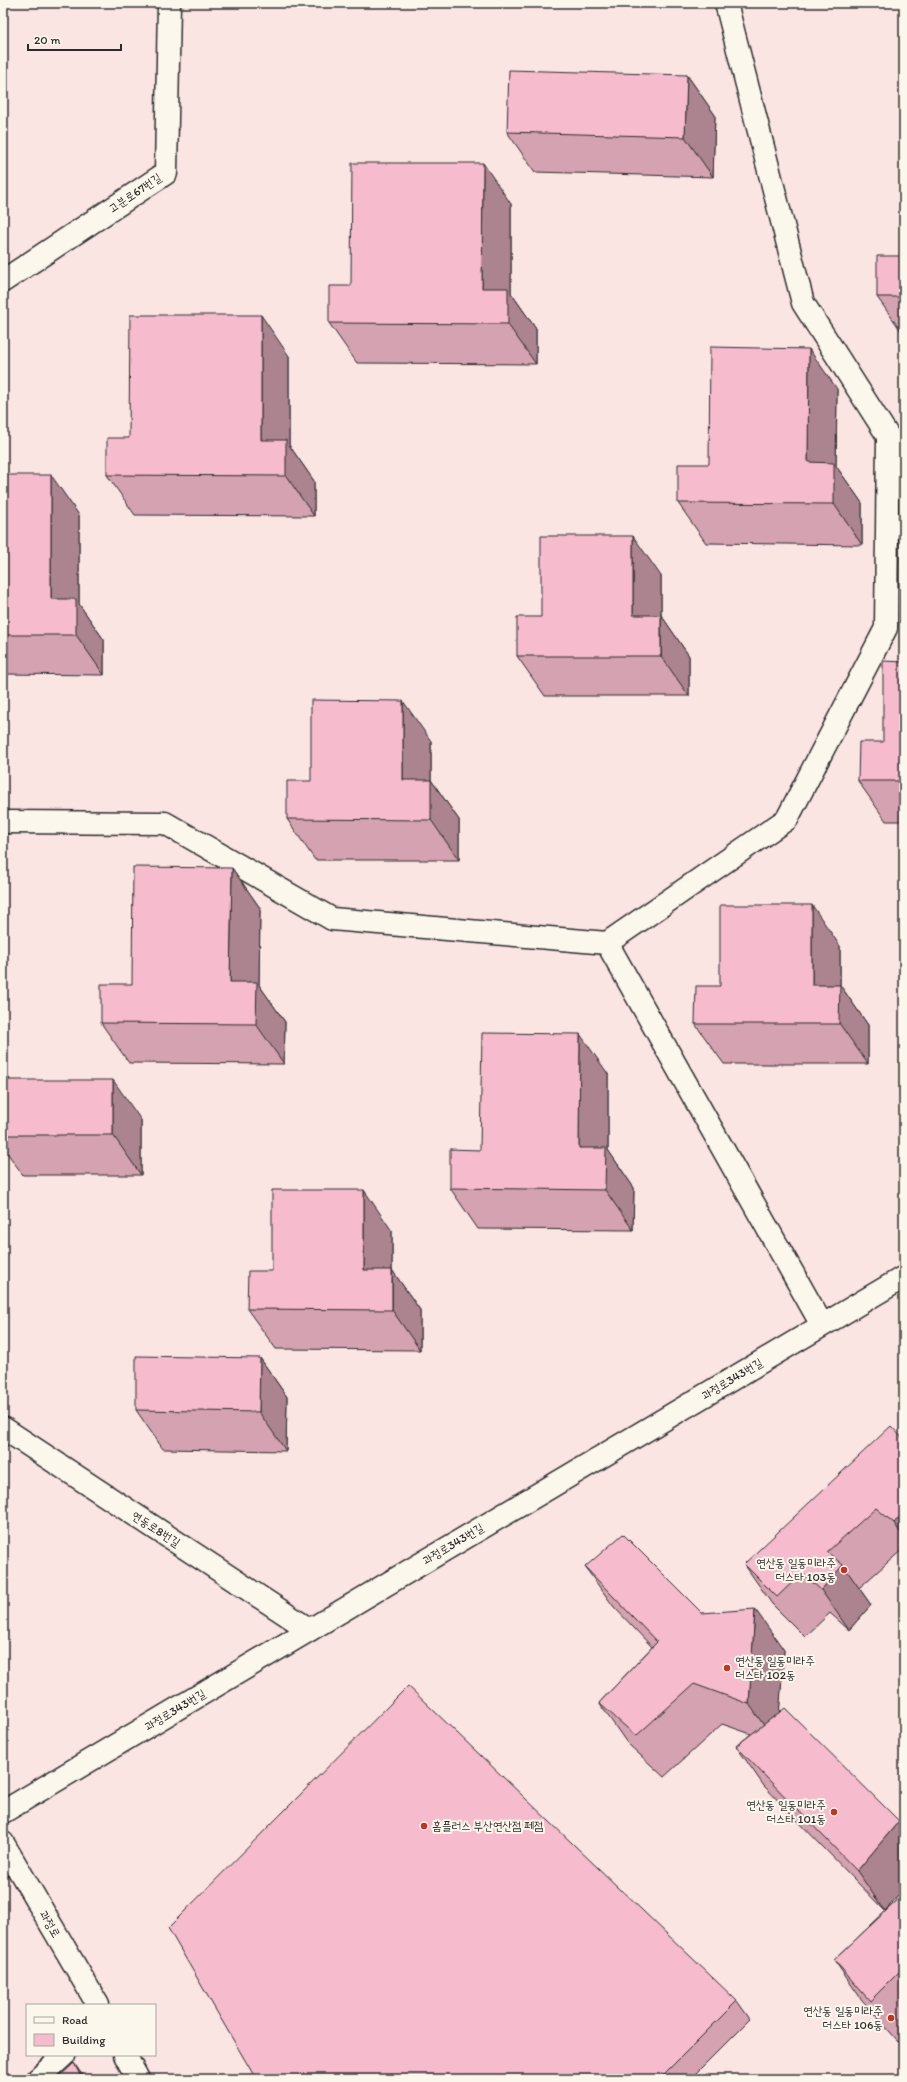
<svg xmlns="http://www.w3.org/2000/svg" width="907" height="2082" viewBox="0 0 907 2082" font-family="Itim,'Poor Story',sans-serif">
<style>
.lines{fill:none;stroke-linecap:round;stroke-linejoin:round}
.minor-casing{stroke:#2b2b2b;stroke-width:25}
.major-casing{stroke:#2b2b2b;stroke-width:25}
.minor{stroke:#fbf7ec;stroke-width:22}
.major{stroke:#fbf7ec;stroke-width:22}
.wall{fill:#d4a2b0;stroke:#2b2b2b}
.shaded-wall{fill:#ac8490;stroke:#2b2b2b}
.building{fill:#f6bccd;stroke:#2b2b2b}
.poi-dot{fill:#c8321e;stroke:#fbf7ec;stroke-width:1.5}
.labels{text-anchor:middle;dominant-baseline:central;stroke-width:4;stroke-linejoin:round;paint-order:stroke}
.street-label{font-size:12px;fill:#2b2b2b;stroke:#fbf7ec}
.poi-label{font-size:12px;fill:#2b2b2b;stroke:#fbf7ec;text-anchor:end}
</style>
<rect width="100%" height="100%" fill="#fae5e3"/>
<filter id="ink" filterUnits="userSpaceOnUse"><feTurbulence type="fractalNoise" baseFrequency=".025" numOctaves="2"/><feDisplacementMap in="SourceGraphic" scale="8" xChannelSelector="R" yChannelSelector="G"/><feConvolveMatrix kernelMatrix="1 2 1 2 8 2 1 2 1" color-interpolation-filters="sRGB"/></filter>
<g filter="url(#ink)">
<g class="lines">
<defs>
<path id="minor" d="M 3,281 L 166,173 L 169,3
M 3,822 L 165,823 L 332,919 L 607,943 L 822,1325
M 607,943 L 787,819 L 886,628 L 888,436 L 803,303 L 726,3
M 3,1428 L 310,1630
M 3,1812 L 904,1277
M 38,2079 L 64,2055"/>
<path id="major" d="M 3,1843 L 98,2005
M 125,2055 L 138,2079"/>
</defs>
<use href="#minor" class="minor-casing"/>
<use href="#major" class="major-casing"/>
<use href="#minor" class="minor"/>
<use href="#major" class="major"/>
</g>
<path class="wall" d="M 687,75 L 715,115 L 713,177 L 535,172 L 507,132 Z
M 511,204 L 511,293 L 536,329 L 536,364 L 357,363 L 329,323 L 351,286 Z
M 904,256 L 904,335 L 877,297 Z
M 289,356 L 289,445 L 314,481 L 314,516 L 135,515 L 107,475 L 129,438 Z
M 837,389 L 836,466 L 862,503 L 862,545 L 706,543 L 678,503 L 709,464 Z
M 3,475 L 79,515 L 79,604 L 104,640 L 104,675 L 3,674 Z
M 661,576 L 661,615 L 689,656 L 689,696 L 545,696 L 517,656 L 541,617 Z
M 904,662 L 904,821 L 886,821 L 858,781 L 883,742 Z
M 431,741 L 431,780 L 459,820 L 459,860 L 315,860 L 287,819 L 311,781 Z
M 232,868 L 260,908 L 259,985 L 285,1022 L 284,1064 L 129,1063 L 101,1023 L 132,984 Z
M 840,946 L 840,985 L 868,1025 L 868,1064 L 724,1064 L 695,1024 L 720,986 Z
M 3,1070 L 10,1080 L 141,1120 L 141,1175 L 23,1175 L 3,1147 Z
M 608,1074 L 608,1150 L 634,1188 L 633,1230 L 478,1229 L 450,1188 L 480,1150 Z
M 392,1231 L 392,1270 L 420,1310 L 420,1350 L 276,1349 L 247,1309 L 272,1271 Z
M 260,1358 L 287,1397 L 286,1451 L 163,1449 L 136,1410 Z
M 904,1440 L 904,1548 L 859,1588 L 871,1605 L 849,1630 L 830,1613 L 805,1637 L 772,1604 L 744,1564 Z
M 585,1567 L 702,1613 L 784,1650 L 779,1712 L 899,1821 L 904,1828 L 904,1889 L 885,1911 L 764,1786 L 736,1746 L 751,1734 L 722,1724 L 664,1777 L 627,1743 L 599,1703 L 652,1647 L 614,1607 Z
M 904,1894 L 904,2035 L 898,2041 L 862,2000 L 834,1960 Z
M 737,2001 L 750,2019 L 690,2079 L 256,2079 Z"/>
<path class="shaded-wall" d="M 687,75 L 715,115 L 713,177 L 685,137 Z
M 483,163 L 511,204 L 511,293 L 536,329 L 536,364 L 482,288 Z
M 261,315 L 289,356 L 289,445 L 314,481 L 314,516 L 261,440 Z
M 809,349 L 837,389 L 836,466 L 862,503 L 862,545 L 834,504 L 808,462 Z
M 51,475 L 79,515 L 79,604 L 104,640 L 104,675 L 51,599 Z
M 633,536 L 661,576 L 661,656 L 633,615 Z
M 661,615 L 689,656 L 689,696 L 661,656 Z
M 403,701 L 431,741 L 431,780 L 459,820 L 459,860 L 403,780 Z
M 232,868 L 260,908 L 259,985 L 285,1022 L 284,1064 L 256,1024 L 230,982 Z
M 812,905 L 840,946 L 840,985 L 868,1025 L 868,1064 L 812,985 Z
M 580,1034 L 608,1074 L 608,1150 L 634,1188 L 633,1230 L 605,1190 L 579,1148 Z
M 3,1070 L 23,1098 L 3,1091 Z
M 113,1080 L 141,1120 L 141,1175 L 113,1135 Z
M 364,1190 L 392,1231 L 392,1310 L 364,1270 Z
M 392,1270 L 420,1310 L 420,1350 L 392,1310 Z
M 260,1358 L 287,1397 L 286,1451 L 259,1412 Z
M 904,1512 L 904,1538 L 894,1523 Z
M 843,1565 L 871,1605 L 849,1630 L 821,1590 Z
M 755,1609 L 784,1650 L 777,1744 L 749,1704 Z
M 899,1821 L 904,1828 L 904,1889 L 885,1911 L 857,1871 Z
M 74,2063 L 83,2076 L 85,2079 L 82,2079 Z"/>
<path class="building" d="M 509,70 L 687,75 L 685,137 L 507,132 Z
M 352,163 L 483,163 L 482,288 L 508,288 L 508,324 L 329,323 L 329,286 L 351,286 Z
M 877,256 L 904,256 L 904,297 L 877,297 Z
M 130,315 L 261,315 L 261,440 L 286,440 L 286,476 L 107,475 L 107,438 L 129,438 Z
M 710,347 L 809,349 L 808,462 L 834,463 L 834,504 L 678,503 L 678,464 L 709,464 Z
M 3,475 L 51,475 L 51,599 L 76,599 L 76,635 L 3,635 Z
M 541,536 L 633,536 L 633,615 L 661,615 L 661,656 L 517,656 L 517,617 L 541,617 Z
M 883,661 L 904,662 L 904,781 L 858,781 L 859,742 L 883,742 Z
M 311,700 L 403,701 L 403,780 L 431,780 L 431,820 L 287,819 L 287,781 L 311,781 Z
M 133,867 L 232,868 L 230,982 L 257,982 L 256,1024 L 101,1023 L 101,984 L 132,984 Z
M 720,905 L 812,905 L 812,985 L 840,985 L 839,1024 L 695,1024 L 696,986 L 720,986 Z
M 482,1033 L 580,1034 L 579,1148 L 606,1148 L 605,1190 L 450,1188 L 450,1149 L 480,1150 Z
M 3,1080 L 113,1080 L 113,1135 L 3,1135 Z
M 272,1190 L 364,1190 L 364,1270 L 392,1270 L 392,1310 L 247,1309 L 248,1271 L 272,1271 Z
M 136,1356 L 260,1358 L 259,1412 L 136,1410 Z
M 891,1426 L 904,1440 L 904,1481 L 901,1483 L 904,1486 L 904,1512 L 894,1523 L 876,1508 L 827,1552 L 843,1565 L 821,1590 L 802,1573 L 777,1597 L 744,1564 Z
M 623,1534 L 702,1613 L 755,1609 L 749,1704 L 694,1684 L 636,1736 L 599,1703 L 657,1642 L 585,1567 Z
M 408,1686 L 737,2001 L 659,2079 L 256,2079 L 168,1928 Z
M 785,1708 L 899,1821 L 857,1871 L 736,1746 Z
M 904,1894 L 904,1967 L 870,2001 L 834,1960 Z
M 74,2063 L 82,2079 L 57,2079 Z"/>
</g>
<g class="poi-dot">
<circle cx="844" cy="1570" r="4"/>
<circle cx="727" cy="1668" r="4"/>
<circle cx="834" cy="1812" r="4"/>
<circle cx="424" cy="1826" r="4"/>
<circle cx="891" cy="2018" r="4"/>
</g>
<g class="labels">
<g class="street-label">
<text transform="translate(135 193) rotate(-34)">고분로67번길</text>
<text transform="translate(732 1379) rotate(-31)">과정로343번길</text>
<text transform="translate(156 1529) rotate(33)">연동로8번길</text>
<text transform="translate(453 1544) rotate(-31)">과정로343번길</text>
<text transform="translate(175 1710) rotate(-31)">과정로343번길</text>
<text transform="translate(50 1924) rotate(60)">과정로</text>
</g>
<g class="poi-label">
<text x="836" y="1563">연산동 일동미라주<tspan x="836" dy="14">더스타 103동</tspan></text>
<text x="735" y="1661" text-anchor="start">연산동 일동미라주<tspan x="735" dy="14">더스타 102동</tspan></text>
<text x="826" y="1805">연산동 일동미라주<tspan x="826" dy="14">더스타 101동</tspan></text>
<text x="432" y="1826" text-anchor="start">홈플러스 부산연산점 페점</text>
<text x="883" y="2011">연산동 일동미라주<tspan x="883" dy="14">더스타 106동</tspan></text>
</g>
</g>
<rect width="907" height="2082" fill="none" stroke="#fbf7ec" stroke-width="16"/>
<rect x="8" y="8" width="891" height="2066" fill="none" stroke="#2b2b2b" stroke-width="1.5" filter="url(#ink)"/>
<rect x="26" y="2004" width="130" height="52" fill="#fbf7ec" stroke="#a8a59f"/>
<rect x="34" y="2017" width="20" height="6" fill="#fbf7ec" stroke="#a8a59f"/>
<text x="62" y="2024" font-size="12" fill="#2b2b2b">Road</text>
<rect x="34" y="2034" width="20" height="12" fill="#f6bccd" stroke="#a8a59f"/>
<text x="62" y="2044" font-size="12" fill="#2b2b2b">Building</text>
<path d="M28 44v6h93v-6" fill="none" stroke="#2b2b2b" stroke-width="2"/>
<text x="34" y="44" font-size="12" fill="#2b2b2b" stroke="#fbf7ec" stroke-width="3" paint-order="stroke">20 m</text>
</svg>
